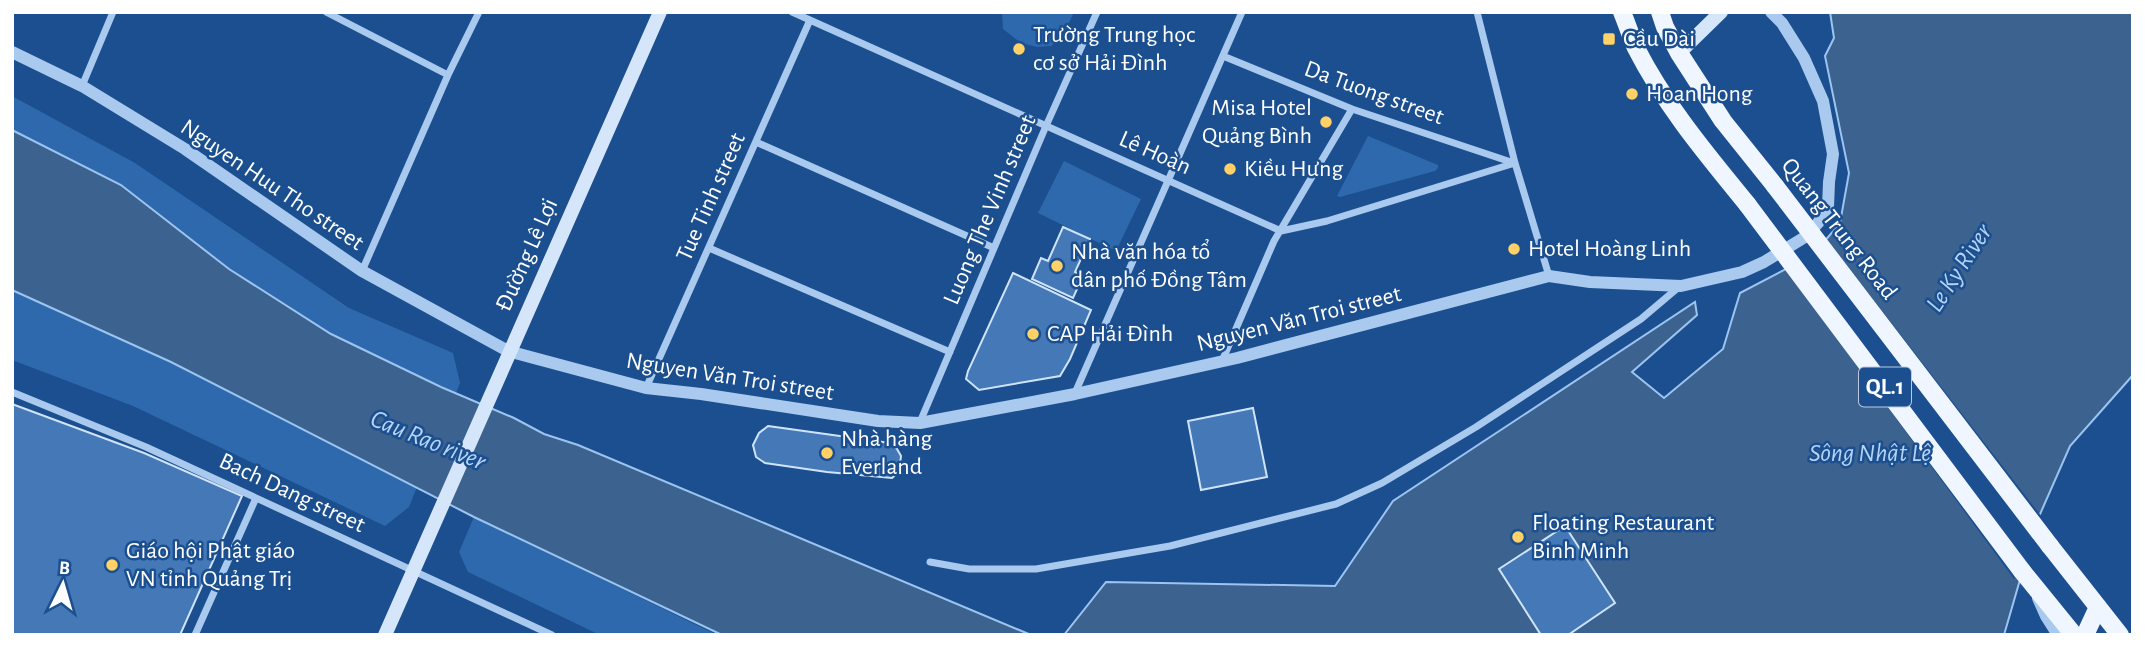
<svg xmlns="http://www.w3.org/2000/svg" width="2145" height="647" viewBox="0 0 2145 647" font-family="'Alegreya Sans',sans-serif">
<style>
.green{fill:#2e69ad}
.water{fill:#3c6290;stroke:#9cc4f0;stroke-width:2}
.pier{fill:#1b4f8f}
.building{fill:#4478b7;stroke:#cfe3fa;stroke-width:2}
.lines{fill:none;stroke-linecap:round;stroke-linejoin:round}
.minor{stroke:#a9c9ee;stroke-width:7}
.tertiary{stroke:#a9c9ee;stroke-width:12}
.secondary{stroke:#d6e6fa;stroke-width:14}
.primary{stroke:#f0f6ff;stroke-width:18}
.primary-bridge{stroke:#f0f6ff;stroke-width:18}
.poi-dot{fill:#ffd166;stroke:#1b4f8f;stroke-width:2.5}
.labels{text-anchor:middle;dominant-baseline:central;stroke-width:5;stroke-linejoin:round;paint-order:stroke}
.shield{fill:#1b4f8f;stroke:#bbcadd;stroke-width:2}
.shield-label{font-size:23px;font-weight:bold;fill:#fff}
.poi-label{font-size:24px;fill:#fff;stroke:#1b4f8f;text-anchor:start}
.street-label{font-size:24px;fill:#fff;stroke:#1b4f8f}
.water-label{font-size:26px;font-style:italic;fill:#b5d3f5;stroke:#1b4f8f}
</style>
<rect width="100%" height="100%" fill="#1b4f8f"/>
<path class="green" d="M 1002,12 L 1074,12 L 1064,34 L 1051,46 L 1037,47 L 1021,43 L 1003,29 Z
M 12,96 L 135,163 L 349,308 L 453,353 L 460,383 L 456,393 L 335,336 L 229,269 L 121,185 L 12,130 Z
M 1368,136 L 1438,165 L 1438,168 L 1435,171 L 1340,197 L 1337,196 Z
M 1064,161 L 1141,199 L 1116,251 L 1038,213 Z
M 12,290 L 171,362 L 417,487 L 409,507 L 385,526 L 133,406 L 12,360 Z
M 474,517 L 717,635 L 600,635 L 468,572 L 459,552 Z"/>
<path class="water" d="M 1830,12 L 2133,12 L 2133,375 L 2070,446 L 2037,521 L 2004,635 L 1064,635 L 1106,582 L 1335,586 L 1393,501 L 1695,302 L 1697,315 L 1632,372 L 1664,398 L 1723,349 L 1740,293 L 1813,255 L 1840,223 L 1849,173 L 1825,56 L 1834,38 Z
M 12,130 L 121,185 L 229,269 L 331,334 L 441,387 L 514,418 L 544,434 L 578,445 L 1031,635 L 722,635 L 474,517 L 171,362 L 12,290 Z"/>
<path class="pier" d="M 1824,236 L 2042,517 L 2025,571 L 2014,579 L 1784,266 L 1810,252 Z"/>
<path class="building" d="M 1063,227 L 1090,239 L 1075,272 L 1083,276 L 1073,298 L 1032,279 L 1041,258 L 1048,261 Z
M 1013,273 L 1091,310 L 1070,359 L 1060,376 L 979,390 L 966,379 L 968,371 Z
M 12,404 L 144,453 L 242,496 L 180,635 L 12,635 Z
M 1253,408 L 1267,477 L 1201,490 L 1188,421 Z
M 768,426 L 890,443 L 897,449 L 901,456 L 899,472 L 892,478 L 827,472 L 765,463 L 756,457 L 753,445 L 759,433 Z
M 1565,526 L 1615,603 L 1568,635 L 1541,635 L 1499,569 Z"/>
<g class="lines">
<path class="minor" d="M 326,12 L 448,75
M 792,12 L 1281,231 L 1327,221 L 1515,163
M 1477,12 L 1515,163 L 1549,276
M 1223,56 L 1352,109 L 1514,163
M 82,86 L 113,12
M 756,142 L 994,248
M 709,248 L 950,352
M 362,271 L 448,75 L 479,12
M 1222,361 L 1274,241 L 1352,109
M 646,388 L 810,20
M 12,392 L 146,447 L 552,635
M 1075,393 L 1242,12
M 920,422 L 1046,126 L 1097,12
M 930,562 L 969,569 L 1036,569 L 1170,546 L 1336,504 L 1382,483 L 1476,427 L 1641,319 L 1680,286
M 195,635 L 256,498"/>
<path class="tertiary" d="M 12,52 L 82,86 L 185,149 L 362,271 L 508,351 L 646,388 L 701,394 L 878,421 L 920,423 L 1075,394 L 1237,358 L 1549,276 L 1590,282 L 1681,286 L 1742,272 L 1764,262 L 1805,237 L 1818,223 L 1828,207 L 1829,182 L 1833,154 L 1823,101 L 1804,58 L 1782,23 L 1771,12
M 2038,598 L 2046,616 L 2058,635"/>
<path class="secondary" d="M 1679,53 L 1721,12
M 385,635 L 660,12"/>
<path class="primary" d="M 1622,12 C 1627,24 1631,37 1636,48 C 1665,105 1707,155 1747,204
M 1660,12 L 1665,27 L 1679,53 L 1723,121 L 1775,186
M 2050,546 L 2120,635
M 2022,571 L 2074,635
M 2085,635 L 2098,607"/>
<path class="primary-bridge" d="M 1775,186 L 2050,546
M 1747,204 L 2022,571"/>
</g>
<g class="poi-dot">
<rect x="1602" y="32" width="14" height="14" rx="3.5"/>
<circle cx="1019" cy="49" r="7"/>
<circle cx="1632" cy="94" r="7"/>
<circle cx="1326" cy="122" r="7"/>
<circle cx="1230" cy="169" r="7"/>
<circle cx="1514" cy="249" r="7"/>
<circle cx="1057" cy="266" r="7"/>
<circle cx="1033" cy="334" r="7"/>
<circle cx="827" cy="453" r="7"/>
<circle cx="1518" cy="537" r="7"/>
<circle cx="112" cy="565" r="7"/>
</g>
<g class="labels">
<rect class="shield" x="1859" y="367.5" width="52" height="39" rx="5"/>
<g class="shield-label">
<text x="1885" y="387">QL.1</text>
</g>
<g class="poi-label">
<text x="1033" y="35">Trường Trung học<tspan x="1033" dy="28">cơ sở Hải Đình</tspan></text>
<text x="1623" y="39">Cầu Dài</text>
<text x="1646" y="94">Hoan Hong</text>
<text x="1312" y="108" text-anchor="end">Misa Hotel<tspan x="1312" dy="28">Quảng Bình</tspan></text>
<text x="1244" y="169">Kiều Hưng</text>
<text x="1528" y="249">Hotel Hoàng Linh</text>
<text x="1071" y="252">Nhà văn hóa tổ<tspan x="1071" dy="28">dân phố Đồng Tâm</tspan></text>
<text x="1047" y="334">CAP Hải Đình</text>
<text x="841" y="439">Nhà hàng<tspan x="841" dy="28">Everland</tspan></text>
<text x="1532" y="523">Floating Restaurant<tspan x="1532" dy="28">Binh Minh</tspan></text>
<text x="126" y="551">Giáo hội Phật giáo<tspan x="126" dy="28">VN tỉnh Quảng Trị</tspan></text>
</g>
<g class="street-label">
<text transform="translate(1374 93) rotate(20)">Da Tuong street</text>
<text transform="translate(1155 153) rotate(24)">Lê Hoàn</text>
<text transform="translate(272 185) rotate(34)">Nguyen Huu Tho street</text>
<text transform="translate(711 197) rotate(-66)">Tue Tinh street</text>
<text transform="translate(990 210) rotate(-67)">Luong The Vinh street</text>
<text transform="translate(1839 229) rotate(52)">Quang Trung Road</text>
<text transform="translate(527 255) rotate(-66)">Đường Lê Lợi</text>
<text transform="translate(1299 319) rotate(-14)">Nguyen Văn Troi street</text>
<text transform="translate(730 377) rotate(9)">Nguyen Văn Troi street</text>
<text transform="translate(292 493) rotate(25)">Bach Dang street</text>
</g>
<g class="water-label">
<text transform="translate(1959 268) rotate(-57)">Le Ky River</text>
<text transform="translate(428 440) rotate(22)">Cau Rao river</text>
<text x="1870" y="453">Sông Nhật Lệ</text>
</g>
</g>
<rect width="2145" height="647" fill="none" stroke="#ffffff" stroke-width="28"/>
<g transform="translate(63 584) rotate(5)" stroke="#1b4f8f" stroke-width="5" paint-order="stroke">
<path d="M0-5L12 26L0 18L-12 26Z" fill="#ffffff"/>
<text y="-10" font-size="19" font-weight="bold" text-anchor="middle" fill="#ffffff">B</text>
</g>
</svg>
